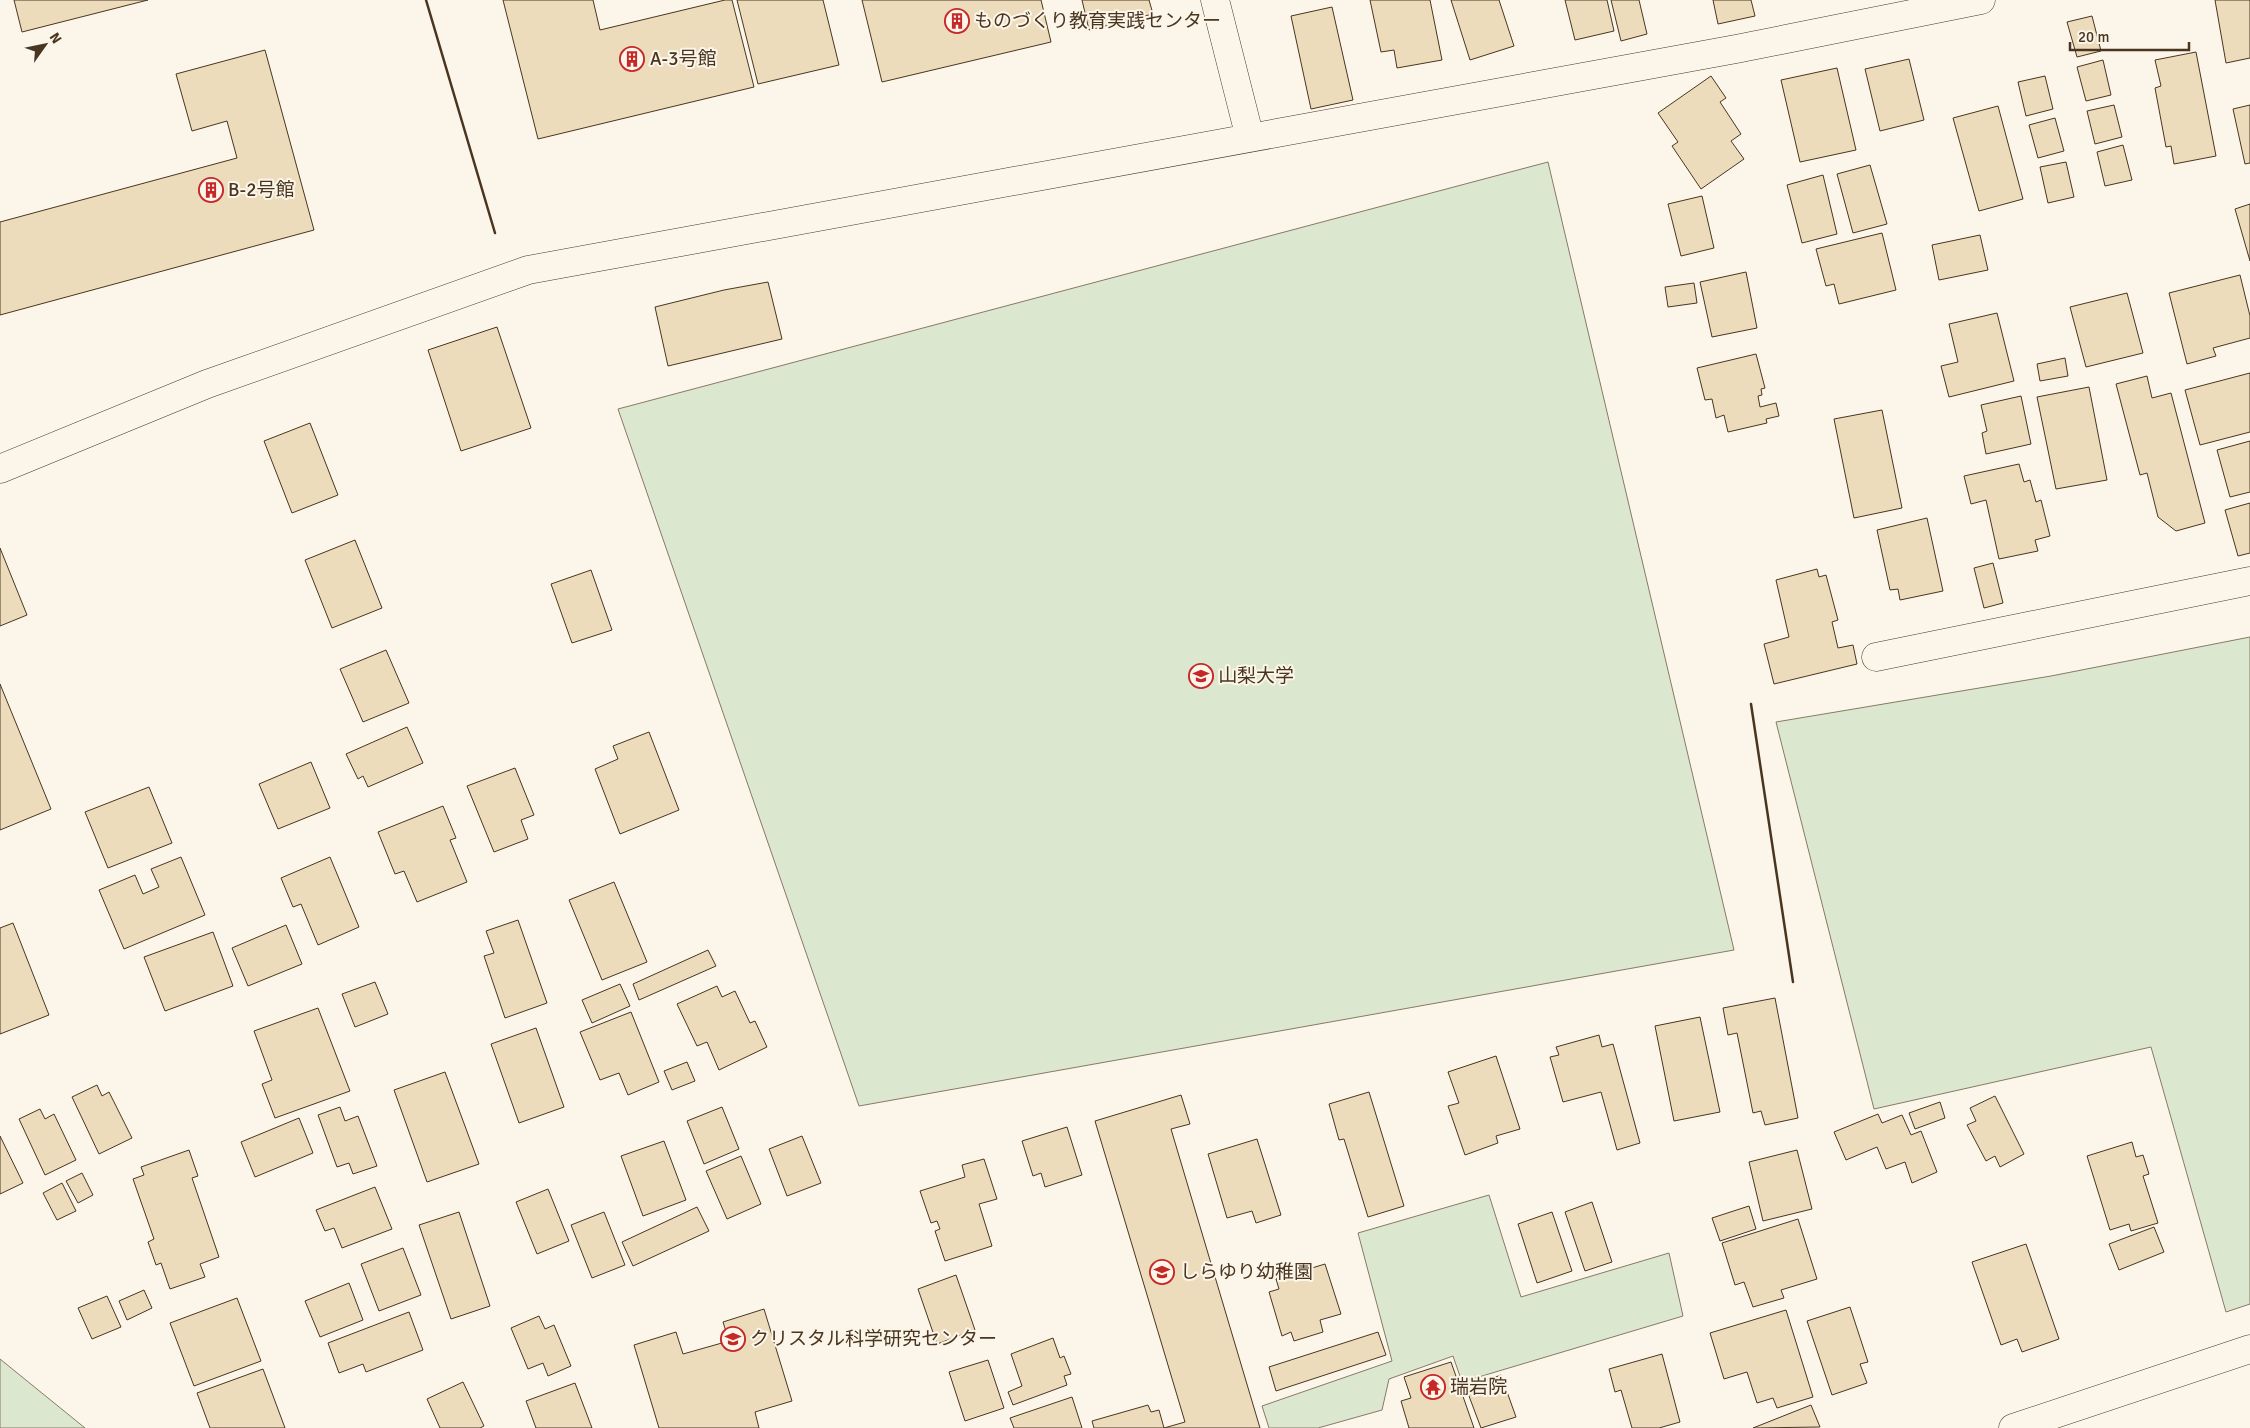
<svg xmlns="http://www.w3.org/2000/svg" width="2250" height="1428" viewBox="0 0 2250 1428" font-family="Signika,'Noto Sans JP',sans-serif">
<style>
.green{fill:#dce7d0;stroke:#887966}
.building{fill:#ecdcbc;stroke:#4a3520}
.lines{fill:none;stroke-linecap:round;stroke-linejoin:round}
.street-casing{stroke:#4a3520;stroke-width:29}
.street{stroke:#fbf6e9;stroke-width:28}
.wall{stroke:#4a3520;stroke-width:2.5}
.labels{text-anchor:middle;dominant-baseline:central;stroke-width:4;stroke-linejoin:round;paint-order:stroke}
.poi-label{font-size:19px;fill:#4a3520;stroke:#fbf6e9;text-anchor:start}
</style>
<rect width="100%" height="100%" fill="#fbf6e9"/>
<path class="green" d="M 1548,162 L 1734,950 L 859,1106 L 618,409 Z
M 2250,637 L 2250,1304 L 2226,1312 L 2151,1047 L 1874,1109 L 1776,722 L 2051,676 Z
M 1489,1195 L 1521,1297 L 1669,1253 L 1683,1316 L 1462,1382 L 1453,1356 L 1389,1379 L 1382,1410 L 1318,1428 L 1269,1428 L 1262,1406 L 1392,1361 L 1358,1233 Z
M 0,1359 L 85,1428 L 0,1428 Z"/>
<path class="building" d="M 14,0 L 148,0 L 22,32 Z
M 503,0 L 593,0 L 600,30 L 725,0 L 732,0 L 754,87 L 538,139 Z
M 737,0 L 823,0 L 839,65 L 758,84 Z
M 862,0 L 1041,0 L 1051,42 L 882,82 Z
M 1082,0 L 1149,0 L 1153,14 L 1089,30 Z
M 1370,0 L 1430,0 L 1442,60 L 1397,68 L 1394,50 L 1381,52 Z
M 1451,0 L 1499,0 L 1514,46 L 1470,60 Z
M 1565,0 L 1607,0 L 1614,31 L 1575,40 Z
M 1611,0 L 1639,0 L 1647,34 L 1621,41 Z
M 1713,0 L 1751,0 L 1755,16 L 1718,24 Z
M 2215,0 L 2250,0 L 2250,58 L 2226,63 Z
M 1332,7 L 1353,100 L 1311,109 L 1291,16 Z
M 2092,16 L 2101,51 L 2077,57 L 2067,22 Z
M 265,50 L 314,230 L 0,315 L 0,222 L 237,158 L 227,121 L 192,131 L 176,74 Z
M 2196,52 L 2216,156 L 2174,164 L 2171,146 L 2166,147 L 2155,88 L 2161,86 L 2155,60 Z
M 1909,59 L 1924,120 L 1880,131 L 1865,69 Z
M 2103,60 L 2111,95 L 2086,101 L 2077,67 Z
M 1837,68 L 1856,150 L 1800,162 L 1781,80 Z
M 1711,76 L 1726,98 L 1720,102 L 1741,134 L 1731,141 L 1744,159 L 1701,189 L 1672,146 L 1678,142 L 1658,113 Z
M 2045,76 L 2053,109 L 2026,116 L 2018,82 Z
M 2114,105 L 2122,137 L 2095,144 L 2087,111 Z
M 2250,105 L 2250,163 L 2245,164 L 2233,109 Z
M 1998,106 L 2023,199 L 1979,211 L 1953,118 Z
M 2055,118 L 2064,151 L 2038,158 L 2029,125 Z
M 2123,145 L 2132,180 L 2105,186 L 2097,152 Z
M 2066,162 L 2074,197 L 2048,203 L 2040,167 Z
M 1870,165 L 1887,224 L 1853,233 L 1837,174 Z
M 1823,175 L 1837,234 L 1802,243 L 1787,185 Z
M 1702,196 L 1714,248 L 1681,256 L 1668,204 Z
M 2250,204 L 2250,261 L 2235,209 Z
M 1882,233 L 1896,290 L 1839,304 L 1834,284 L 1826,286 L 1816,249 Z
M 1980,235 L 1988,270 L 1939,280 L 1932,245 Z
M 1746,272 L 1757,328 L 1712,337 L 1700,282 Z
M 2240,275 L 2250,316 L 2250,338 L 2213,348 L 2216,356 L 2187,364 L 2169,293 Z
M 768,282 L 782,339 L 668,366 L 655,307 L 724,290 Z
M 1694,283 L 1697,303 L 1668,307 L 1665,287 Z
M 2127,293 L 2143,353 L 2086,367 L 2070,307 Z
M 1997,313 L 2014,381 L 1949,397 L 1941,366 L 1958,362 L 1949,324 Z
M 497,327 L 531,428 L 461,451 L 428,350 Z
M 1756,354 L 1765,388 L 1761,389 L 1762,395 L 1758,396 L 1760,407 L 1776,403 L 1779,416 L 1766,419 L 1767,423 L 1728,432 L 1724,415 L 1716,418 L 1712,399 L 1705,400 L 1697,368 Z
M 2065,358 L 2068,376 L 2040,381 L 2037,364 Z
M 2250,373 L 2250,432 L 2200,445 L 2185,390 Z
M 2147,376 L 2152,398 L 2171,393 L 2205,523 L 2176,531 L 2158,517 L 2147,473 L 2140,475 L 2116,384 Z
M 2089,387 L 2107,480 L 2056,489 L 2037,397 Z
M 2021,396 L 2031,444 L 1986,454 L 1982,433 L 1987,431 L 1981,405 Z
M 1882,410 L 1902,508 L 1854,518 L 1834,419 Z
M 310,423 L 338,495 L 292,513 L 264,441 Z
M 2250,441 L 2250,492 L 2230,497 L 2217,450 Z
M 2019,464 L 2024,482 L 2030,480 L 2036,502 L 2041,500 L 2050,536 L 2035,540 L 2038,551 L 1999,559 L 1986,500 L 1971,504 L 1964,476 Z
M 2250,503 L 2250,553 L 2238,556 L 2225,510 Z
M 1927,518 L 1943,591 L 1900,600 L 1898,589 L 1890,590 L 1877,530 Z
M 355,540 L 382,608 L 332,628 L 305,560 Z
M 0,548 L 27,615 L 0,626 Z
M 1993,563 L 2003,603 L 1984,608 L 1974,568 Z
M 1817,569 L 1819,577 L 1826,575 L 1838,620 L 1832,622 L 1838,648 L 1853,645 L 1857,664 L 1774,684 L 1764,644 L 1789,637 L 1776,580 Z
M 591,570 L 612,630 L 572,643 L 551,584 Z
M 386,650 L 409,703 L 363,722 L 340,669 Z
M 0,684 L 51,809 L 0,830 Z
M 407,727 L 423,763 L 368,787 L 363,776 L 358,779 L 346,754 Z
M 649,732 L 679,810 L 620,834 L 595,769 L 618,759 L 613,746 Z
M 311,762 L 330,808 L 278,829 L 259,784 Z
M 515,768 L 534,815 L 521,820 L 528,839 L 494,852 L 467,786 Z
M 149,787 L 172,843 L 108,868 L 85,812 Z
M 443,806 L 456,838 L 450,840 L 467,882 L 417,902 L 404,871 L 395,874 L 378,832 Z
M 181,857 L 205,915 L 124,949 L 99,890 L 135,875 L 143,894 L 159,887 L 151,869 Z
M 330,857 L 359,927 L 318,945 L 301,904 L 293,907 L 281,878 Z
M 614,882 L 647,962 L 602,980 L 569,900 Z
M 518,920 L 547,1003 L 505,1018 L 484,956 L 494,953 L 486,931 Z
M 13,923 L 49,1015 L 0,1034 L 0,928 Z
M 286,925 L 302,964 L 248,986 L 232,948 Z
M 213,932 L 233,986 L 165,1011 L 144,957 Z
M 708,950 L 716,966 L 639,1000 L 633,984 Z
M 375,982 L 388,1014 L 355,1027 L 342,994 Z
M 620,984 L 630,1006 L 592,1023 L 582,1000 Z
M 717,986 L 722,997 L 735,991 L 750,1023 L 755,1021 L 767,1047 L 719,1070 L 707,1042 L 697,1046 L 677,1004 Z
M 1775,998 L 1798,1118 L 1765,1125 L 1761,1111 L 1753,1113 L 1737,1033 L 1728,1035 L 1723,1008 Z
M 318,1008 L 350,1091 L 275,1118 L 262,1084 L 272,1080 L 254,1031 Z
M 631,1012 L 659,1082 L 628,1095 L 619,1073 L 600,1080 L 580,1032 Z
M 1700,1017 L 1720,1112 L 1674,1121 L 1655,1026 Z
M 536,1028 L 564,1107 L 519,1123 L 491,1044 Z
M 1599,1035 L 1602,1047 L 1613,1044 L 1640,1143 L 1617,1150 L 1601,1092 L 1563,1102 L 1550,1057 L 1559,1055 L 1556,1047 Z
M 1496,1056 L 1520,1129 L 1496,1136 L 1498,1143 L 1465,1155 L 1448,1106 L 1459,1103 L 1448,1072 Z
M 687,1062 L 695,1081 L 672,1090 L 664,1071 Z
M 445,1072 L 479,1164 L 427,1182 L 394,1090 Z
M 97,1085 L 102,1096 L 109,1092 L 132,1138 L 99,1154 L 72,1097 Z
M 1369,1092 L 1404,1206 L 1368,1217 L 1344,1139 L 1339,1140 L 1329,1104 Z
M 1181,1095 L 1190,1124 L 1171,1129 L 1260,1428 L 1094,1428 L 1092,1421 L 1148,1405 L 1151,1412 L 1159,1410 L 1164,1428 L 1185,1422 L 1095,1121 Z
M 1995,1096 L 2024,1154 L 2000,1167 L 1995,1156 L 1986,1161 L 1967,1125 L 1976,1121 L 1970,1108 Z
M 1940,1102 L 1945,1118 L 1915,1129 L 1909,1113 Z
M 340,1107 L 345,1121 L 358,1116 L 377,1166 L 353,1174 L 349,1163 L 337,1167 L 318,1115 Z
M 722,1107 L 739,1149 L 704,1164 L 687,1121 Z
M 40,1109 L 45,1119 L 54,1114 L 76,1160 L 45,1175 L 19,1119 Z
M 1878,1114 L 1882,1123 L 1902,1115 L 1911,1135 L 1921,1131 L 1937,1172 L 1912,1183 L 1905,1162 L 1886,1169 L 1877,1147 L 1846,1160 L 1834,1132 Z
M 299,1118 L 313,1153 L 255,1177 L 241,1142 Z
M 1067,1127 L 1082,1175 L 1045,1187 L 1041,1173 L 1033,1176 L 1022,1141 Z
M 0,1136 L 23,1183 L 0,1194 Z
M 802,1136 L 821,1183 L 787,1196 L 769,1149 Z
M 1257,1139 L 1281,1215 L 1256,1223 L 1252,1211 L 1227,1218 L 1208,1154 Z
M 664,1141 L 686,1200 L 643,1216 L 621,1156 Z
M 2132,1142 L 2136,1157 L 2143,1155 L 2149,1174 L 2143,1176 L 2158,1223 L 2131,1231 L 2129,1224 L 2110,1230 L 2087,1156 Z
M 189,1150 L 198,1176 L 192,1178 L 219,1257 L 200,1264 L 205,1277 L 170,1289 L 161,1263 L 156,1265 L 148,1242 L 154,1239 L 133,1179 L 144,1175 L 141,1167 Z
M 1797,1150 L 1812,1209 L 1763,1221 L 1749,1162 Z
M 741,1156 L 761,1204 L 727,1219 L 706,1171 Z
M 984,1159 L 997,1199 L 979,1204 L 992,1246 L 945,1261 L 935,1231 L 940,1229 L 937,1221 L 931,1223 L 920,1191 L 965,1177 L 962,1165 Z
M 82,1173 L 93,1195 L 78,1203 L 66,1181 Z
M 62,1183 L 76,1211 L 57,1220 L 43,1193 Z
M 375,1187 L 392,1229 L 342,1248 L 334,1228 L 325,1231 L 316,1210 Z
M 548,1189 L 569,1241 L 537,1254 L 516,1202 Z
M 1592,1202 L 1612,1262 L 1585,1271 L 1565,1212 Z
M 1749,1206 L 1756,1229 L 1720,1241 L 1712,1218 Z
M 697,1207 L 709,1231 L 633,1266 L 622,1242 Z
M 459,1212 L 490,1306 L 451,1319 L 419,1225 Z
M 604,1212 L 625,1265 L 592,1278 L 571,1225 Z
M 1552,1212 L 1572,1271 L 1537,1283 L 1518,1224 Z
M 1798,1219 L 1817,1279 L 1781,1290 L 1784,1298 L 1753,1307 L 1744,1282 L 1735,1285 L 1722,1243 Z
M 2154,1227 L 2164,1252 L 2119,1270 L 2109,1244 Z
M 2026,1244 L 2059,1339 L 2022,1352 L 2017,1339 L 2001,1345 L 1972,1262 Z
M 403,1248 L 421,1295 L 379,1311 L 361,1264 Z
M 1325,1264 L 1341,1314 L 1320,1320 L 1323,1332 L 1294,1341 L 1291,1332 L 1282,1336 L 1269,1292 L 1279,1289 L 1276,1279 Z
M 956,1275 L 975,1330 L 937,1344 L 918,1289 Z
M 349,1283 L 363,1320 L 320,1337 L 305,1301 Z
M 144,1290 L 152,1308 L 127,1320 L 119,1301 Z
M 107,1296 L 121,1327 L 92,1339 L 78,1308 Z
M 237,1298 L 261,1361 L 194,1386 L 170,1323 Z
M 1850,1307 L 1868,1362 L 1860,1364 L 1867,1383 L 1832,1395 L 1807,1321 Z
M 764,1309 L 792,1401 L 755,1412 L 759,1428 L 659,1428 L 634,1345 L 676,1332 L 683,1354 L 729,1341 L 723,1322 Z
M 1786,1310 L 1813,1397 L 1777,1408 L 1773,1398 L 1757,1403 L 1747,1372 L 1724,1379 L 1710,1333 Z
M 409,1312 L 423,1350 L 366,1372 L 363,1364 L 339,1373 L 328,1343 Z
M 539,1316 L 545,1329 L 554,1325 L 571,1366 L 548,1376 L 543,1363 L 528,1369 L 511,1328 Z
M 1378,1332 L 1386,1355 L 1276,1391 L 1269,1367 Z
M 1053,1338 L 1060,1358 L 1064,1356 L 1071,1374 L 1064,1376 L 1067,1385 L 1013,1405 L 1008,1392 L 1022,1386 L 1011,1354 Z
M 1662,1354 L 1680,1422 L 1659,1428 L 1632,1428 L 1621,1390 L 1615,1392 L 1609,1369 Z
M 988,1360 L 1004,1408 L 965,1421 L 949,1372 Z
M 1451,1362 L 1474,1428 L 1409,1428 L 1401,1401 L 1411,1398 L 1404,1377 Z
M 263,1369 L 285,1428 L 210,1428 L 197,1393 Z
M 1501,1375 L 1516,1417 L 1481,1428 L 1466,1388 Z
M 463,1382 L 484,1426 L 480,1428 L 440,1428 L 427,1399 Z
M 575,1383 L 592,1428 L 536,1428 L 526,1401 Z
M 1072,1397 L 1082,1428 L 1014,1428 L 1010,1418 Z
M 1811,1405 L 1820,1427 L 1753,1428 Z"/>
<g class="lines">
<defs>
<path id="street" d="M 1215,0 L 1250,138
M 0,469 L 207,384 L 528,270 L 1736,49 L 1981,0
M 1876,657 L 2250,581
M 2013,1428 L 2250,1349"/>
</defs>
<use href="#street" class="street-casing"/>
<use href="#street" class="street"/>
<path class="wall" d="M 426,0 L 495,233
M 1751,704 L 1793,982"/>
</g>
<defs>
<symbol id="building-ring" viewBox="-11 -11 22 22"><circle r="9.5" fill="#fbf6e9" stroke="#c62828" stroke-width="1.5"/><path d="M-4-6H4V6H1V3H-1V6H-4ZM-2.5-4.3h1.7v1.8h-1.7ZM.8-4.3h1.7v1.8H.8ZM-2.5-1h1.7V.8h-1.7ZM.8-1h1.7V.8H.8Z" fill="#c62828"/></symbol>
<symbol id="university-ring" viewBox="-11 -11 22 22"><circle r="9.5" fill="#fbf6e9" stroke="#c62828" stroke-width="1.5"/><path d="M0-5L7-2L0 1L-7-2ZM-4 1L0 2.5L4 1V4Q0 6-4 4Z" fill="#c62828"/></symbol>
<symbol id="school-ring" viewBox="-11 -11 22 22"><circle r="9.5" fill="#fbf6e9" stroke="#c62828" stroke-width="1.5"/><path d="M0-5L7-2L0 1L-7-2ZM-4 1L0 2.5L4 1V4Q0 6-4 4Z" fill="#c62828"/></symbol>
<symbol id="temple-ring" viewBox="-11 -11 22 22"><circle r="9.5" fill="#fbf6e9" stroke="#c62828" stroke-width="1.5"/><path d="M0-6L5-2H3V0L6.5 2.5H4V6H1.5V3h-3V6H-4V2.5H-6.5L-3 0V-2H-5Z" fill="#c62828"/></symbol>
</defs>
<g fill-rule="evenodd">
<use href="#building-ring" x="943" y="7" width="28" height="28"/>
<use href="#building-ring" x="618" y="45" width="28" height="28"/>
<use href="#building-ring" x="197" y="176" width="28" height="28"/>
<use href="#university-ring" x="1187" y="662" width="28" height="28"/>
<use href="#school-ring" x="1148" y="1258" width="28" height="28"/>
<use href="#university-ring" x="719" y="1325" width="28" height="28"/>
<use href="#temple-ring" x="1419" y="1373" width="28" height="28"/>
</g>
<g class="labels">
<g class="poi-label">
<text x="974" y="21">ものづくり教育実践センター</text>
<text x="650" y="59">A-3号館</text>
<text x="228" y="190">B-2号館</text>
<text x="1218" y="676">山梨大学</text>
<text x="1180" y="1272">しらゆり幼稚園</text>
<text x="750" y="1339">クリスタル科学研究センター</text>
<text x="1450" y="1387">瑞岩院</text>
</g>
</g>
<g transform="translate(45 45) rotate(57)" stroke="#fbf6e9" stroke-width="4" paint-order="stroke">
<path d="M0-4L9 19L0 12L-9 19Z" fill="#4a3520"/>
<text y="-8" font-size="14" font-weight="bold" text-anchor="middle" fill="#4a3520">N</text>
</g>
<path d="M2070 42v8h119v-8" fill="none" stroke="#4a3520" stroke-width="2.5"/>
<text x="2078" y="42" font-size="15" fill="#4a3520" stroke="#fbf6e9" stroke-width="4" paint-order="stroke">20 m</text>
</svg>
